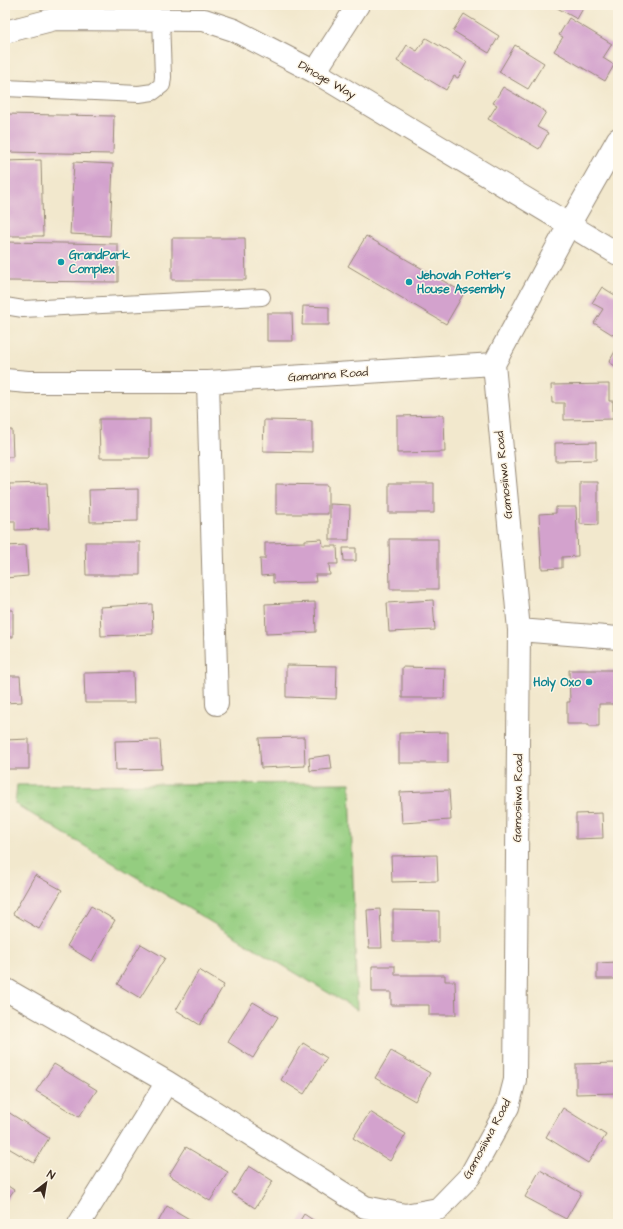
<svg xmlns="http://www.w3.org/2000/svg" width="623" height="1229" viewBox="0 0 623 1229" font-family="'Architects Daughter',sans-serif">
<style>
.grass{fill:url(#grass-tufts);stroke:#687c4f}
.building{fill:#d3a2cd}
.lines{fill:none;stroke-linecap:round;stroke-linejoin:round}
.service-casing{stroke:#968976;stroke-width:18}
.minor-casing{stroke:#968976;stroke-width:24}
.service{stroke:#fff;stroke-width:16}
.minor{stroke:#fff;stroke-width:22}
.culture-dot{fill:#0f9aa8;stroke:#fcf5e5;stroke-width:1.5}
.labels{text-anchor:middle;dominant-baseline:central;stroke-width:3;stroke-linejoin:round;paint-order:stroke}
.street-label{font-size:12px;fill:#3b2a1e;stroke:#fcf5e5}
.culture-label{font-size:12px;font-weight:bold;fill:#0d838f;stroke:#fcf5e5;text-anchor:start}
</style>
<defs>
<pattern id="grass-tufts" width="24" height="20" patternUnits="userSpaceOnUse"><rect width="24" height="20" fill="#94cd80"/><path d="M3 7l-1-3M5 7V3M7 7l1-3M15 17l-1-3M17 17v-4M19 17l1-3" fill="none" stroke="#80b06e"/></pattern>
</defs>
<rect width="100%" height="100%" fill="#fcf5e5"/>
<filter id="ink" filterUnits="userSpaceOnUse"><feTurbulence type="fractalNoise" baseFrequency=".025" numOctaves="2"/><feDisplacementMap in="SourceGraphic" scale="8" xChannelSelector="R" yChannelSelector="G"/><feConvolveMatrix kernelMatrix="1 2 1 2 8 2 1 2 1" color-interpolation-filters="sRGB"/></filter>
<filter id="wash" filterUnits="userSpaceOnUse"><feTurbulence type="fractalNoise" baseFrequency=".012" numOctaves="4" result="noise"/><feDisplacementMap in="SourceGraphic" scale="16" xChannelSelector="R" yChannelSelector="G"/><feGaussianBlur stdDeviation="0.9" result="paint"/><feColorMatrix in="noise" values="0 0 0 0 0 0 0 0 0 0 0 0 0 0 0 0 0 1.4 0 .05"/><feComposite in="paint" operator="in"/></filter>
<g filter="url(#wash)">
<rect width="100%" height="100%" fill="#f2e8cd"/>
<path class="grass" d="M 350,783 L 357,1010 L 15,804 L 17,785 Z"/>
<g id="blocks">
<path class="building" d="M 552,5 L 585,5 L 577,19 Z
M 464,14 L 499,36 L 489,53 L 453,31 Z
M 569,18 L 612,44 L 603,58 L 614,65 L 605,81 L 554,51 L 563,37 L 559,35 Z
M 426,38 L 467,62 L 458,78 L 454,76 L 446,90 L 397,61 L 407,45 L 417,51 Z
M 515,45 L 544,63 L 528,89 L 499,72 Z
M 503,87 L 546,112 L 537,127 L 548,133 L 539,149 L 488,119 L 497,105 L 493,103 Z
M 5,114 L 114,116 L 113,154 L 5,152 Z
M 41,160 L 43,236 L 5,236 L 5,161 Z
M 74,162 L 113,164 L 110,236 L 70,234 Z
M 366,236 L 464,293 L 446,324 L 348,266 Z
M 172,238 L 245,238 L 246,280 L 172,280 Z
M 5,242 L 118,244 L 118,282 L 5,281 Z
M 602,287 L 618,297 L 618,338 L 594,323 L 603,309 L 592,303 Z
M 303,306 L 329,307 L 329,325 L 302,325 Z
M 267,313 L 292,313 L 293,341 L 267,341 Z
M 618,346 L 618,368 L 609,362 Z
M 609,384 L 609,401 L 613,401 L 613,419 L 564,420 L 564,403 L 552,403 L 551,385 Z
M 444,415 L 445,452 L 397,453 L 397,416 Z
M 99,419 L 150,419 L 150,458 L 100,458 Z
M 264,420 L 312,421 L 312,452 L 263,451 Z
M 5,430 L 12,430 L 13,457 L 5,457 Z
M 596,442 L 596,460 L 555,461 L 555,443 Z
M 580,482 L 598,482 L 598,525 L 580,524 Z
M 47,483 L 49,529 L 15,530 L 15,521 L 5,521 L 5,491 L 10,490 L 9,484 Z
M 389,483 L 434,483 L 434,513 L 389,513 Z
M 276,484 L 328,485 L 328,514 L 276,514 Z
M 138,489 L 138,521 L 90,522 L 89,490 Z
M 330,504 L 350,505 L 349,540 L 330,540 Z
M 556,507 L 576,507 L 578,556 L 562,557 L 562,568 L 542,569 L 539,514 L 556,513 Z
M 322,539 L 323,546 L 337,546 L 338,564 L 329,564 L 330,575 L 315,575 L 316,582 L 273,583 L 273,575 L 261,576 L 260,559 L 265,559 L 265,543 L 305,542 L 305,540 Z
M 389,539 L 438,539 L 438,589 L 390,589 Z
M 85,542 L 140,542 L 140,575 L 86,575 Z
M 26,545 L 28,576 L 5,578 L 5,546 Z
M 343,548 L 356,548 L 356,561 L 344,561 Z
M 433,600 L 435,630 L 389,632 L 387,603 Z
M 315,602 L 316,632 L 266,634 L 265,604 Z
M 152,604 L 153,634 L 101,636 L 100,607 Z
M 5,610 L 13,610 L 13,637 L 5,637 Z
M 286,665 L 337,666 L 336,699 L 286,697 Z
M 402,667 L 445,668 L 444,698 L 402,698 Z
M 569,670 L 618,670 L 618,704 L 599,704 L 599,726 L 589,726 L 589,724 L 567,724 L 567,702 L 570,702 Z
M 133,672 L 134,703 L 85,703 L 84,673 Z
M 5,676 L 20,676 L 22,702 L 5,703 Z
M 448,732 L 448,763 L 399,763 L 399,733 Z
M 304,737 L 305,766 L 261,768 L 259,738 Z
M 29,739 L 29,769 L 5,769 L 5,740 Z
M 160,740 L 162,769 L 116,770 L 115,741 Z
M 330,755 L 332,769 L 310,771 L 309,758 Z
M 449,790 L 451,820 L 402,823 L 400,792 Z
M 602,813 L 603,838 L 576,839 L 576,814 Z
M 437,855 L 438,881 L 392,882 L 391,856 Z
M 35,875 L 62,890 L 39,929 L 13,914 Z
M 91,906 L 115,920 L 92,961 L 67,946 Z
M 380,909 L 382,948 L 369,948 L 367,910 Z
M 393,910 L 439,911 L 439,942 L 393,942 Z
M 141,944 L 165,958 L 140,998 L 117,984 Z
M 618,962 L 618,979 L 597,979 L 597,963 Z
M 372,966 L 395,966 L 395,975 L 445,975 L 445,981 L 455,981 L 456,1015 L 429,1015 L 429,1005 L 391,1005 L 391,992 L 372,992 Z
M 199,970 L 224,985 L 200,1025 L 176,1010 Z
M 253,1002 L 278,1017 L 253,1058 L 228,1042 Z
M 303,1043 L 327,1058 L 304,1094 L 281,1080 Z
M 391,1051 L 430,1073 L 415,1101 L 375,1078 Z
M 618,1063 L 618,1093 L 576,1094 L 576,1064 Z
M 54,1064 L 97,1090 L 79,1117 L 36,1091 Z
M 563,1108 L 606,1135 L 588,1163 L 546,1137 Z
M 8,1112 L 49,1138 L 34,1163 L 5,1146 L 5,1118 Z
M 370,1112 L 406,1134 L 390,1161 L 353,1138 Z
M 186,1147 L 228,1172 L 210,1201 L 169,1175 Z
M 249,1166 L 273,1181 L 255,1208 L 232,1193 Z
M 540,1170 L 581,1193 L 566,1219 L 525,1197 Z
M 5,1184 L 14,1190 L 5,1203 Z
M 167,1206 L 198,1224 L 157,1224 Z
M 304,1214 L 319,1224 L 298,1224 Z"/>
</g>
</g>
<g filter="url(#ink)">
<use href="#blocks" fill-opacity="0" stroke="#968976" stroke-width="1"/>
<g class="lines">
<defs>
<path id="service" d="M 5,88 L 139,94 L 153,92 L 162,85 L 163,77 L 161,19
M 5,306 L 23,309 L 262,297"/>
<path id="minor" d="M 5,32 L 55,19 L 204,20 L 234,30 L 315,72 L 618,254
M 315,72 L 358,5
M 494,364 L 569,225 L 618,139
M 5,380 L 28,382 L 208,382 L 494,364
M 208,382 L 217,704
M 519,630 L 618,638
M 5,989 L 167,1082 L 365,1207 L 405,1215 L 438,1209 L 470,1176 L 508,1107 L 515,1080 L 519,630 L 494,364
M 79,1224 L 167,1082"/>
</defs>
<use href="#service" class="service-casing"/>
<use href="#minor" class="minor-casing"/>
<use href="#service" class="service"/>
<use href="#minor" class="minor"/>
</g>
</g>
<g class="culture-dot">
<circle cx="61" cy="262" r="4"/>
<circle cx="409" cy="282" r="4"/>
<circle cx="589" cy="682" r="4"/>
</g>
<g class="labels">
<g class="street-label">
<text transform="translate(327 80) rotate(30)">Dinoge Way</text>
<text transform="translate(328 375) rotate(-4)">Gamanna Road</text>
<text transform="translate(504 475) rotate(-96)">Gamosiiwa Road</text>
<text transform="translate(518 798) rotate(-89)">Gamosiiwa Road</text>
<text transform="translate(487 1139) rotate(-62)">Gamosiiwa Road</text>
</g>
<g class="culture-label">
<text x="69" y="255">GrandPark<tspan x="69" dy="14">Complex</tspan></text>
<text x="417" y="275">Jehovah Potter's<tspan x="417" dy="14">House Assembly</tspan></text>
<text x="581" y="682" text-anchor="end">Holy Oxo</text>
</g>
</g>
<rect width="623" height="1229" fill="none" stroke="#fcf5e5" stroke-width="20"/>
<g transform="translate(46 1183) rotate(31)" stroke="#fcf5e5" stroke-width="3" paint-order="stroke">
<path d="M0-3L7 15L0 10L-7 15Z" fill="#3b2a1e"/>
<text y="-6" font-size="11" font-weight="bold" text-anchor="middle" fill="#3b2a1e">N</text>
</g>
</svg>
